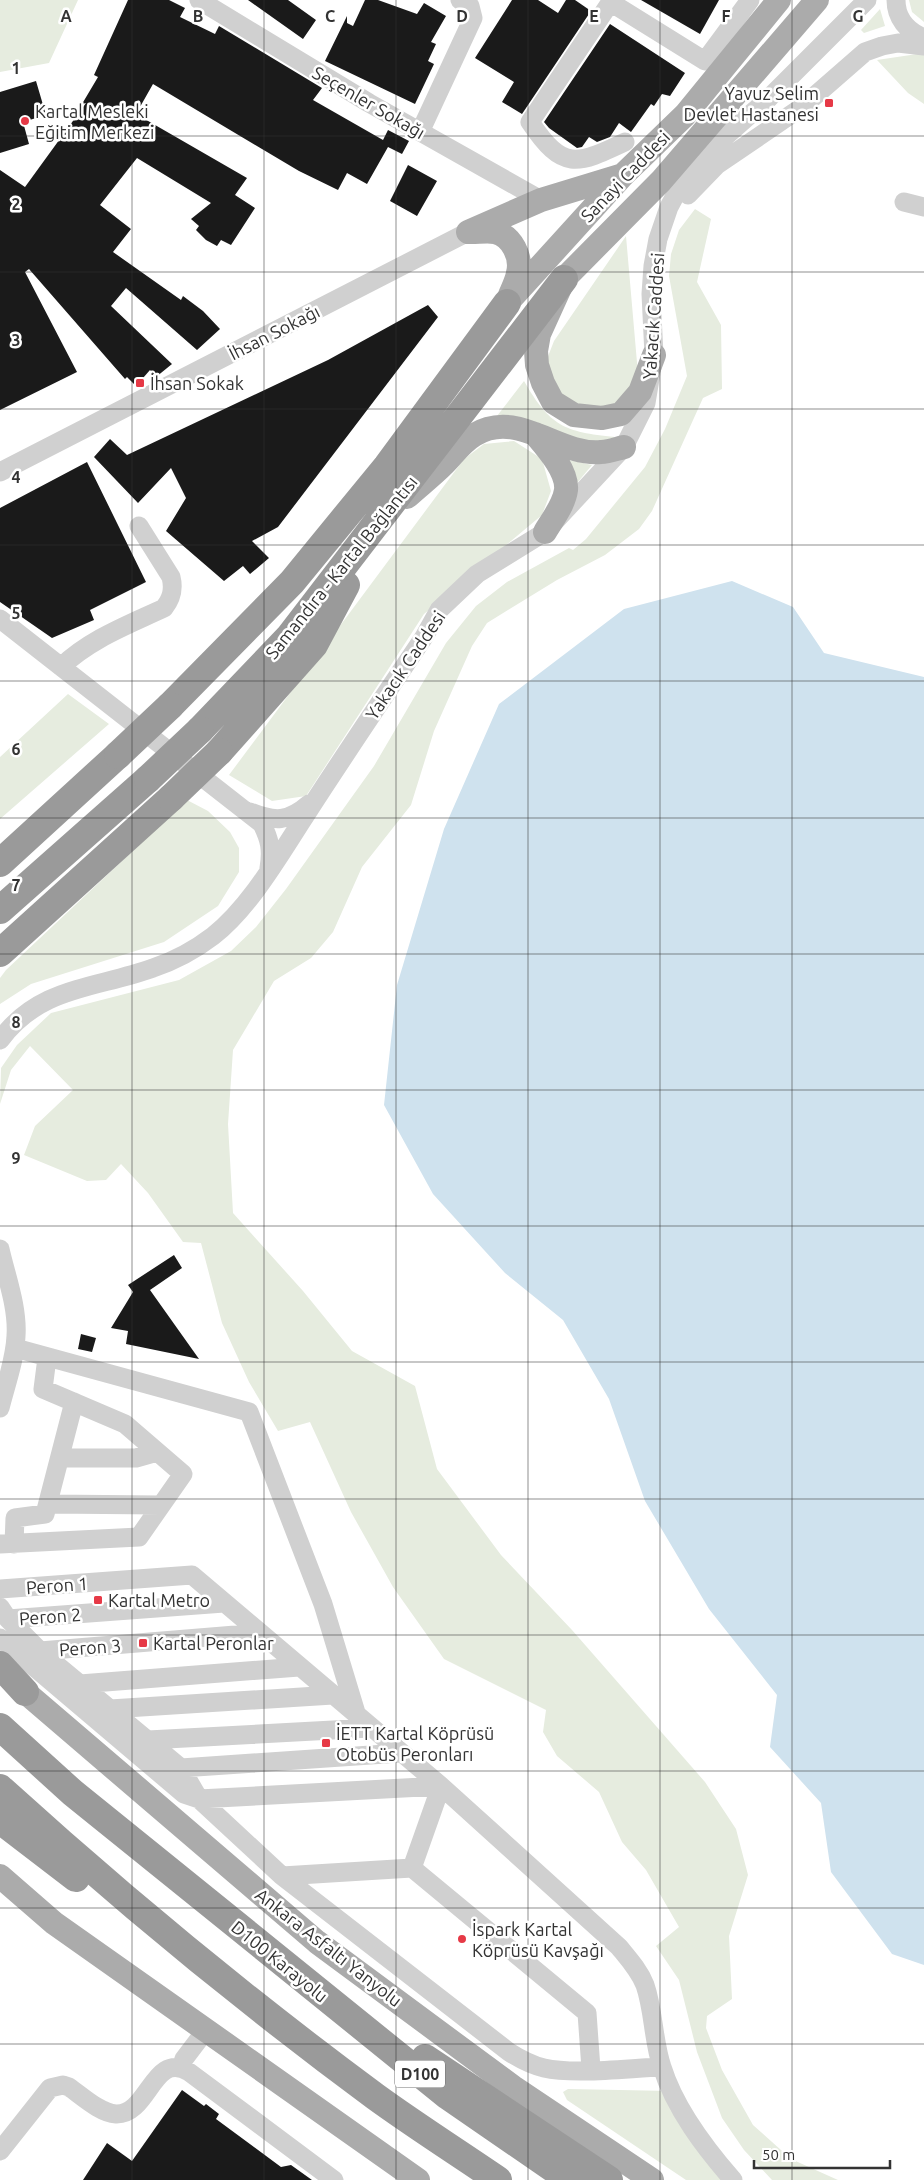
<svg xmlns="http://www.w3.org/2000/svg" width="924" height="2180" viewBox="0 0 924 2180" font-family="Ubuntu,sans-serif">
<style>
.green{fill:#e6ecdf}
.water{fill:#cfe2ee}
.building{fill:#1a1a1a}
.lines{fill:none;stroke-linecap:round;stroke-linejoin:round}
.minor{stroke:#d0d0d0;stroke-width:19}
.major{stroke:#ababab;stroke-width:24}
.highway{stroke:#9a9a9a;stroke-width:28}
.highway-bridge{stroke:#9a9a9a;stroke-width:28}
.grid{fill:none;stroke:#333;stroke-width:1;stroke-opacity:0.55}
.poi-dot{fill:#e63946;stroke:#fff;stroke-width:2}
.labels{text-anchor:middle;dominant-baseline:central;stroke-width:5;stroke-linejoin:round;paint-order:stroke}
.shield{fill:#fff;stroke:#707070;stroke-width:1}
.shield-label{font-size:16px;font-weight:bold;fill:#333}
.poi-label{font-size:18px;fill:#333;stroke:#fff;text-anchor:start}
.street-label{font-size:18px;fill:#333;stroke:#fff}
.grid-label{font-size:16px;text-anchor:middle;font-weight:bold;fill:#333;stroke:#fff;stroke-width:5;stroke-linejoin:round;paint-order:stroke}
</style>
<rect width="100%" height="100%" fill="#fff"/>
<path class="green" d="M 0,0 L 78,0 L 49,63 L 0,72 Z
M 909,0 L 924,0 L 924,22 L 912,12 Z
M 880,9 L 885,26 L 864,33 L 861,30 Z
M 924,53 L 924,104 L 908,93 L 877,60 Z
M 695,209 L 711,219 L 697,282 L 721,325 L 722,389 L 703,398 L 652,511 L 639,529 L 605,555 L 557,580 L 487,623 L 472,646 L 434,731 L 411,805 L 362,867 L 333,932 L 311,958 L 274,981 L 233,1050 L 228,1124 L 233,1213 L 303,1291 L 352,1351 L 415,1386 L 437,1469 L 501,1555 L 572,1630 L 705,1782 L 736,1829 L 748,1875 L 729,1936 L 732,1999 L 707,2016 L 706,2028 L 722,2070 L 753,2125 L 791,2159 L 838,2180 L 772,2180 L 744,2150 L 722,2118 L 697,2052 L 679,1980 L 656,1946 L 679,1927 L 646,1870 L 622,1842 L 599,1792 L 557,1756 L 543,1732 L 546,1710 L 444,1659 L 393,1587 L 351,1512 L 310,1422 L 278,1431 L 249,1382 L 222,1323 L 201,1243 L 183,1242 L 148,1193 L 121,1164 L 106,1180 L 87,1181 L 24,1155 L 35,1126 L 73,1090 L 30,1046 L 11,1070 L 0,1104 L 1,1068 L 17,1045 L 51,1013 L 179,980 L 231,951 L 256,927 L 286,889 L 374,766 L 446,643 L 476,606 L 507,582 L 569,548 L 573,550 L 586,539 L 645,467 L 665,429 L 687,376 L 669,276 L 671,254 L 679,230 Z
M 626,236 L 638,374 L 622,403 L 595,410 L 573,404 L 554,389 L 545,364 L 554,341 Z
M 524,381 C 550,426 564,432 615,437 L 609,443 L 590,452 L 497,416 Z
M 514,441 L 542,459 L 551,491 L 542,515 L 424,614 L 306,796 L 272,801 L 229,775 L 464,459 L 484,444 Z
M 569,460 L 592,465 L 577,483 Z
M 68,694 L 109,724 L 0,819 L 0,757 Z
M 187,800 L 208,811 L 230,832 L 239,848 L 239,872 L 218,906 L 164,942 L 31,984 L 0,1004 L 0,978 L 6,970 Z
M 568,2089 L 671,2091 L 726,2180 L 686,2180 L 567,2100 L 563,2092 Z"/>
<path class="water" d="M 732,581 L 793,607 L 824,653 L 924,677 L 924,1965 L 892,1954 L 831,1872 L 821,1803 L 770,1747 L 777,1695 L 709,1609 L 645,1501 L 609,1399 L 563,1320 L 505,1273 L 433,1194 L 384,1105 L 397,985 L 444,829 L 499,704 L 624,609 Z"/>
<path class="building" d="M 128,0 L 169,0 L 185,8 L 180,17 L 215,34 L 219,26 L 322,88 L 313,100 L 383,140 L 388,130 L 409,141 L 402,154 L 388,147 L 367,184 L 347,173 L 338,190 L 299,171 L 153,84 L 136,114 L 247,178 L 235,195 L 255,208 L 231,245 L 221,240 L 217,246 L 206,240 L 196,230 L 199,226 L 191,219 L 211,203 L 137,158 L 100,205 L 131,229 L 113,252 L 181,300 L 183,296 L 203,311 L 220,329 L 197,350 L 126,288 L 111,306 L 172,364 L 156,377 L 150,370 L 136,386 L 127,377 L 125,379 L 29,269 L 25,272 L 77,372 L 0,410 L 0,170 L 25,187 L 86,103 L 82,104 L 98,77 L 94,75 Z
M 248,0 L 288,0 L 316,20 L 303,39 Z
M 365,0 L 378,0 L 417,14 L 424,3 L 446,16 L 431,42 L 436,44 L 428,61 L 434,64 L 415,104 L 325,61 L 347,16 L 347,23 L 353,26 Z
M 512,0 L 538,0 L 558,13 L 566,0 L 575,0 L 591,11 L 522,114 L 502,102 L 514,82 L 475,58 Z
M 641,0 L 719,0 L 700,34 Z
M 610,24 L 685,73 L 670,96 L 662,94 L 654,106 L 651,104 L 631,132 L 619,123 L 610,137 L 597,142 L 589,137 L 582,147 L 577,148 L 549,128 L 544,122 Z
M 36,81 L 46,115 L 23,122 L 29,144 L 0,153 L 0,92 Z
M 408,165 L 437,181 L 417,216 L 390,201 Z
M 428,305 L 438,317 L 278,527 L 252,541 L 269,558 L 250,574 L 243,566 L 224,581 L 166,531 L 186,498 L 171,468 L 138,503 L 94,457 L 110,439 L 127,455 L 328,360 Z
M 87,462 L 146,582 L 90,610 L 94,620 L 52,638 L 0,602 L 0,508 Z
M 174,1255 L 182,1268 L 150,1290 L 199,1359 L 126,1344 L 128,1331 L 111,1328 L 133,1292 L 128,1285 Z
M 81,1334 L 96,1338 L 92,1352 L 78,1349 Z
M 182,2090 L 204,2106 L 206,2104 L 219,2114 L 216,2119 L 281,2167 L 291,2165 L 312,2180 L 83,2180 L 107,2143 L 132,2161 Z"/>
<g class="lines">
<path class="minor" d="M 199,0 L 369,103 L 541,200
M 612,0 L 530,122 C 563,171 576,165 625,142
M 896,0 C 896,18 907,31 924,38
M 610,2 L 705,61 L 750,0
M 420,132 L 473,18 L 470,6 L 460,0
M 688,195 L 717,165 L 802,107 L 865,52 L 882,46 L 898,43 L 924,46
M 904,202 L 924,207
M 0,472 L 468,232
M 0,619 L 262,824 C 270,840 272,850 269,868
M 61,667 C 90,639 128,625 164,608 C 172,598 174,589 171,577 L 139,526
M 250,812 C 275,822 288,822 309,804
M 0,1040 C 40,986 95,989 153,968 C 174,961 196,949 213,936 C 251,906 280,854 307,813 C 345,754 385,695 424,637 L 439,610 L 477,574 L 545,532 L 624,447 L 646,403 L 654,355 L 651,294 L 653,266 L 658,239 L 669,207 L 677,192 L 710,150 L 769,98 L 867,0
M 0,1249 C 6,1276 18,1307 16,1336 C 15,1360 6,1384 0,1408
M 15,1348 L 249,1412 L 323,1604 L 357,1716
M 60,1458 L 136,1458 L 157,1452
M 48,1504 L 161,1505
M 0,1544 L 139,1537 L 183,1474 L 125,1424 L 43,1389 L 47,1358
M 14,1544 L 15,1518 L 45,1514 L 74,1402
M 0,1589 L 192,1575 L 441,1786 L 619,1947 C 628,1958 639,1970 645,1985 C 654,2011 653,2041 662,2067 C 675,2109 705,2148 733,2180
M 0,1607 L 8,1619 L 40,1651 L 181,1768 L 199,1799 L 282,1876 L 509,2052 C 520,2059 531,2065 544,2068 C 574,2075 630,2068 662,2067
M 8,1619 L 224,1603
M 0,1638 L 184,1794 L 199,1799 L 441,1786
M 40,1651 L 260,1633
M 80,1684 L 299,1667
M 110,1709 L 333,1695
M 148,1740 L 370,1728
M 181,1768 L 400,1753
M 412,1868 L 587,2013 L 591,2069
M 282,1876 L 412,1868 L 441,1786
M 181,2068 L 184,2059 L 206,2030
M 0,2151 L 50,2088 L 63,2085 L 69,2087 C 82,2096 100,2113 116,2114 C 149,2115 153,2050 189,2072 L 334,2180"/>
<path class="major" d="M 468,232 L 541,200 L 623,175
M 472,232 C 479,232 488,231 495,232 C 512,236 522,257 518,273 C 517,280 513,288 510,295
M 507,303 L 624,174 L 685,115 L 779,0
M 654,355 L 640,392 L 621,414 L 602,418 L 574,415 L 553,402 L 543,383 L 537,365 L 536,351 L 539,334 L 564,279 L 661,181 L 817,0
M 535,434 C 546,447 568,471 566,490 C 564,505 552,520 545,532
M 407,497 C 419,486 432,476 444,464 C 454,454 461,443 474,435 C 518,408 557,456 601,452 C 609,452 616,449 624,447
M 25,1692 L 317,1942 L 513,2087 L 652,2180
M 0,1876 L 54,1923 L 418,2180"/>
<path class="highway" d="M 170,706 L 292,582 L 387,466 L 507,303
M 200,730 L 289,637 L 564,279
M 219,752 L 314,645 L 346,585
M 0,863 L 118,755
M 0,910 L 148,779
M 0,953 L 171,798
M 0,1665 L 25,1692
M 0,1727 L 73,1793 L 448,2096 L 570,2180
M 0,1788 C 120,1897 246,2001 376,2097 C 416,2126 457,2152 498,2180
M 0,1820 L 76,1878
M 425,2058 L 609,2180"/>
<path class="highway-bridge" d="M 118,755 L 170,706
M 148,779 L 200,730
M 171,798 L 219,752"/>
</g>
<path class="grid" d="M 132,0 L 132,2180M 264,0 L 264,2180M 396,0 L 396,2180M 528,0 L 528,2180M 660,0 L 660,2180M 792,0 L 792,2180M 0,136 L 924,136M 0,272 L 924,272M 0,409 L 924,409M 0,545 L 924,545M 0,681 L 924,681M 0,818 L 924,818M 0,954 L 924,954M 0,1090 L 924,1090M 0,1226 L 924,1226M 0,1362 L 924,1362M 0,1499 L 924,1499M 0,1635 L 924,1635M 0,1771 L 924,1771M 0,1908 L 924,1908M 0,2044 L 924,2044"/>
<g class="poi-dot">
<rect x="824" y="98" width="10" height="10" rx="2.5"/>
<circle cx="25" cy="121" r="5"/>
<rect x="135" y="378" width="10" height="10" rx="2.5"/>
<rect x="93" y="1595" width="10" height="10" rx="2.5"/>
<rect x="138" y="1638" width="10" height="10" rx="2.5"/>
<rect x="321" y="1738" width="10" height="10" rx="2.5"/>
<circle cx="462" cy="1939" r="5"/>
</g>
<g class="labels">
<rect class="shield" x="395" y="2060.5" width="50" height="27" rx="4"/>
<g class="shield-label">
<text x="420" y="2074">D100</text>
</g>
<g class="poi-label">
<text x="819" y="93" text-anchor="end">Yavuz Seli̇m<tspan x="819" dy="21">Devlet Hastanesi̇</tspan></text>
<text x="35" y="111">Kartal Mesleki<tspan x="35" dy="21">Eğitim Merkezi</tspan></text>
<text x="150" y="383">İhsan Sokak</text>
<text x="108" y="1600">Kartal Metro</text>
<text x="153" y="1643">Kartal Peronlar</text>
<text x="336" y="1733">İETT Kartal Köprüsü<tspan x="336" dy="21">Otobüs Peronları</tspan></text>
<text x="472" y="1929">İspark Kartal<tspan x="472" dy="21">Köprüsü Kavşağı</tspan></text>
</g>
<g class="street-label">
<text transform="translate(369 102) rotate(30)">Seçenler Sokağı</text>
<text transform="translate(625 176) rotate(-46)">Sanayi Caddesi</text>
<text transform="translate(653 316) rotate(-86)">Yakacık Caddesi</text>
<text transform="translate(274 332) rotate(-27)">İhsan Sokağı</text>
<text transform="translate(341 567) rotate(-51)">Samandıra - Kartal Bağlantısı</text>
<text transform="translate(405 665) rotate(-56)">Yakacık Caddesi</text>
<text transform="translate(57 1585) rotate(-4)">Peron 1</text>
<text transform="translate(50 1616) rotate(-4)">Peron 2</text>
<text transform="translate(90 1647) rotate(-4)">Peron 3</text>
<text transform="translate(329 1947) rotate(38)">Ankara Asfaltı Yanyolu</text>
<text transform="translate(280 1961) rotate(39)">D100 Karayolu</text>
</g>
</g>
<g class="grid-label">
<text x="66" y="22">A</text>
<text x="198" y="22">B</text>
<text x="330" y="22">C</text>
<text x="462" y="22">D</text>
<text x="594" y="22">E</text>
<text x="726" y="22">F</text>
<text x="858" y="22">G</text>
<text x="16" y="74">1</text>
<text x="16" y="210">2</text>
<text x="16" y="346">3</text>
<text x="16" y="483">4</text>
<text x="16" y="619">5</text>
<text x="16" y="755">6</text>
<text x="16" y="891">7</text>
<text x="16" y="1028">8</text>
<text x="16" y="1164">9</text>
</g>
<path d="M754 2160v8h136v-8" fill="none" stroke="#333333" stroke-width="2.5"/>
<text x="762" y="2160" font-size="15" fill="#333333" stroke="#ffffff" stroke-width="4" paint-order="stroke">50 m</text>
</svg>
